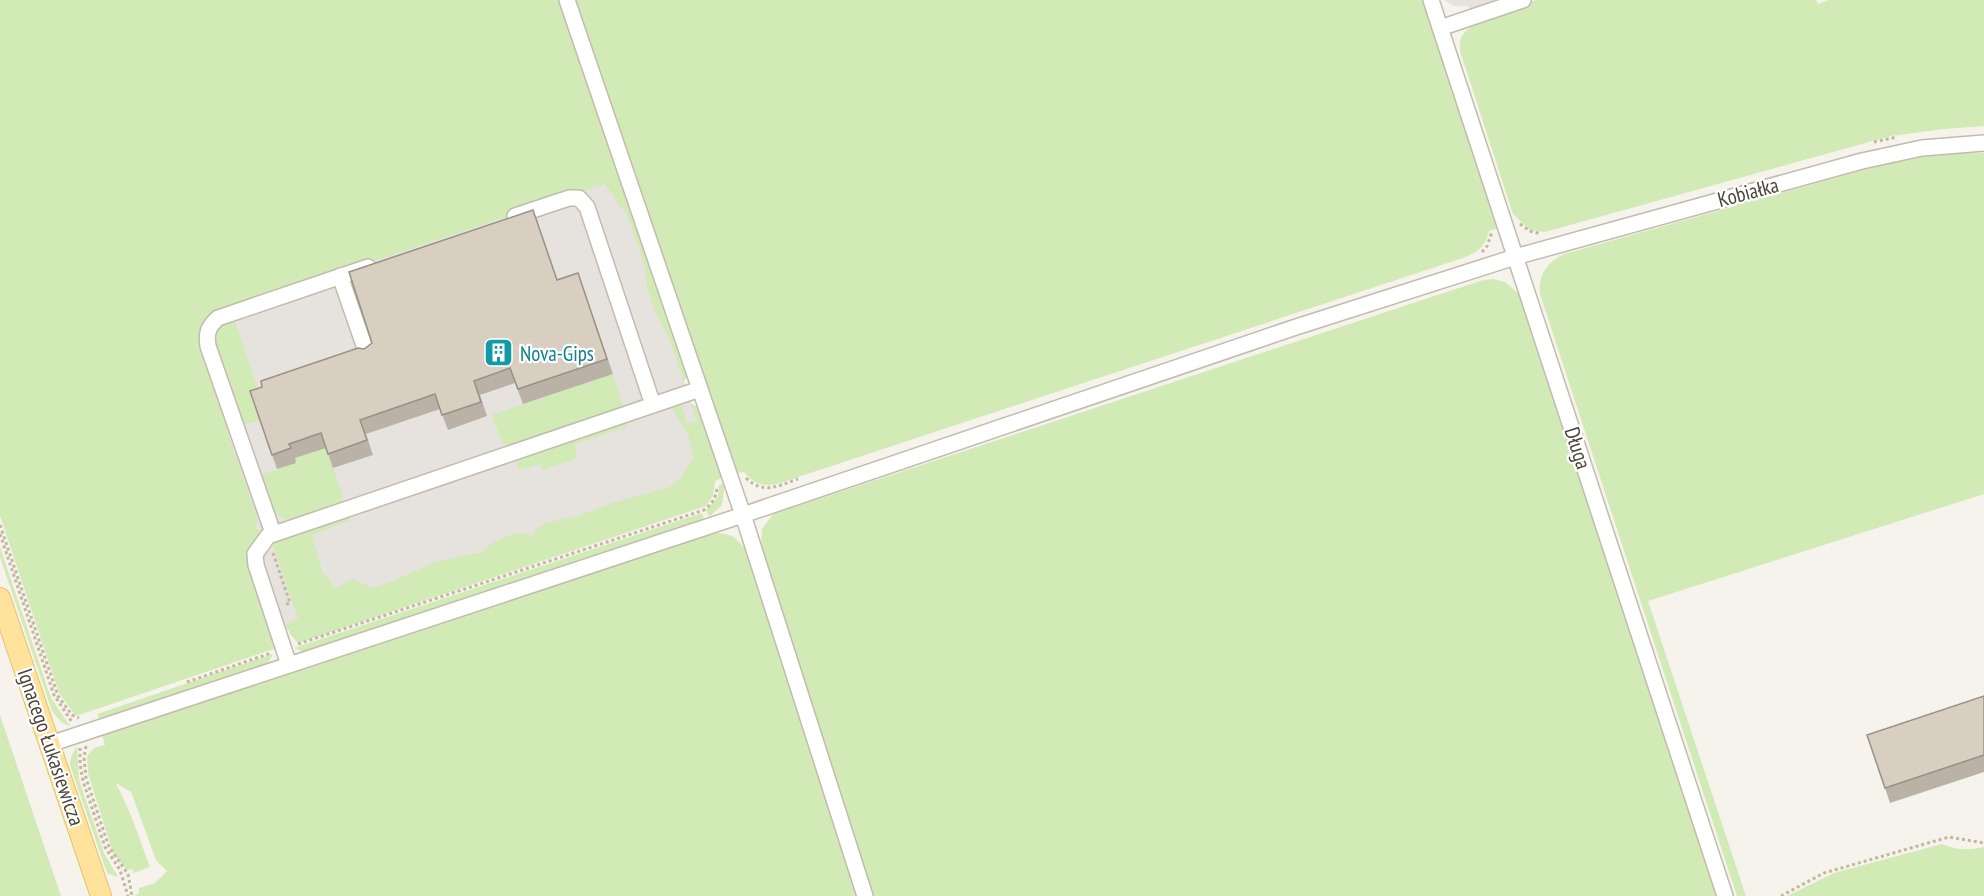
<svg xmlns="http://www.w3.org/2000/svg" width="1984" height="896" viewBox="0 0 1984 896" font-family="'PT Sans Narrow',sans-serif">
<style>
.industrial{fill:#e6e2dd}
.green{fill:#d2eab5}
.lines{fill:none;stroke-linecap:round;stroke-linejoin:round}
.minor-casing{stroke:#c2bbae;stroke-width:18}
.major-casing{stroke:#e6c16a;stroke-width:22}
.path{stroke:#c4b79f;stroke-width:3;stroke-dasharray:3 3;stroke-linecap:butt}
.minor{stroke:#fff;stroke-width:15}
.major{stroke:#ffe39c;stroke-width:20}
.wall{fill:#bab2a6}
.building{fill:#d8cfc1;stroke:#979187;stroke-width:1.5}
.labels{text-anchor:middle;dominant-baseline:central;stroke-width:4.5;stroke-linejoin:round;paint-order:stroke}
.street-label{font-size:21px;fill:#4b4439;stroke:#fff}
.culture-label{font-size:21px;fill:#0d838f;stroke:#fff;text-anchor:start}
</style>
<rect width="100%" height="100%" fill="#f6f3ec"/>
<path class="industrial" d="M 1444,0 L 1498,0 L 1470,9 L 1468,6 L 1454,6 Z
M 614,175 L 708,452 L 689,497 L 241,646 L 135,338 Z"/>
<path class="green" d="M 0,0 L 561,0 L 688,374 L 684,382 L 669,338 L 656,314 L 647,287 L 644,264 L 626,212 L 618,205 L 612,193 L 604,184 L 212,315 L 206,321 L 231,429 L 227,431 L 257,517 L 256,529 L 262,531 L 260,536 L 263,603 L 274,649 L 76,716 L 59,693 L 0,516 Z
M 575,0 L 1423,0 L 1498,228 L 1489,231 C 1485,248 1478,252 1463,258 L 777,484 C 762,487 753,483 744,472 L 736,473 Z
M 1536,0 L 1816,0 L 1818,4 L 1829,0 L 1984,0 L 1984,126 L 1944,129 L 1891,136 L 1545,232 L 1530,230 L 1513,214 L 1461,54 C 1457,38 1463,31 1476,24 L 1475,20 Z
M 1959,153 L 1984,153 L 1984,494 L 1648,601 L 1746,896 L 1737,896 L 1540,294 C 1538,275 1547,262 1564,254 L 1878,166 L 1929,156 Z
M 1493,279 L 1505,282 L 1520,295 L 1719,896 L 872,896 L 761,551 L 762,529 L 773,514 L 1483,280 Z
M 234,318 L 263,403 L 260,420 L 241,426 L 214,343 C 216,326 218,325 234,318 Z
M 613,374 L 624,409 L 509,446 L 502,442 L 492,415 Z
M 680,402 L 687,424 L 697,421 L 691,403 L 700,409 L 724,477 L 715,481 L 713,496 L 706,506 L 298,643 L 290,634 L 286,624 L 298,619 L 272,542 L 349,514 L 350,520 L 312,535 L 323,573 L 336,588 L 352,579 L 372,588 L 393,581 L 435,562 L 482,552 L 489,545 L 502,538 L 515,533 L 533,535 L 537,529 L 546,523 L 577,516 L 616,502 L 670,487 L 682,477 L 693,456 L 689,437 L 671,406 Z
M 627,420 L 627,427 L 575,444 L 576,459 L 543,470 L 540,464 L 519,470 L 515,458 Z
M 326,448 L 343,496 L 341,504 L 291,521 C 268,517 266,496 258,476 L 296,463 L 295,458 Z
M 725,483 L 722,505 L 709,517 L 706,510 L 718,497 L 719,485 Z
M 702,513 L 704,519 L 304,652 L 294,648 Z
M 719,533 L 733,536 L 748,551 L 859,896 L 135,896 L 139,893 L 139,888 L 155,883 L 167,871 L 156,860 L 131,792 L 116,783 L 130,813 L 150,867 L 134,873 L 132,869 L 127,870 L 113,853 L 88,773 L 87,756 L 94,748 L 105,745 L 102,735 L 704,536 Z
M 0,547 L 51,698 L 70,726 L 61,722 L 52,711 L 0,557 Z
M 273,654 L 268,663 L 100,720 L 97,714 Z
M 0,715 L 61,896 L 0,896 Z
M 77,746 L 79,780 L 104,853 L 118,877 L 107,873 L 70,765 L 71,757 Z
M 1942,844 C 1958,851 1968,850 1984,847 L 1984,896 L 1787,896 L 1834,873 Z"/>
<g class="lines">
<defs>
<path id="minor" d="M 567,0 L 743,515 L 865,896
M 1431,0 L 1725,896
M 1440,28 L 1523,0
M 515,216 L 569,198 L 579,198 L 587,207 L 653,405
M 340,276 L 367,354
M 273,533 L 208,346 C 206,333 208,327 218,318 L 368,267
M 289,665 L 256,565 L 255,554 L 268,536 L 700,389
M 50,744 L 743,515 L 1296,327 L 1515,257 L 1862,161 L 1922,148 L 1984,143"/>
<path id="major" d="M 0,598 L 101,896"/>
</defs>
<use href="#minor" class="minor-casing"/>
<use href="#major" class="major-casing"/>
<path class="path" d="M 1874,142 L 1897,137
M 1520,224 L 1530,231 L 1541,234
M 1482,252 L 1487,246 L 1492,232
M 746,478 C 764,495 777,486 798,479
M 0,525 L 58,696 L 72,715 L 79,718
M 0,534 L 54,695 L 72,722
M 273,553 L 290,603 L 283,605
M 298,644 L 704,510 C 712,504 716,498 717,488
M 187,682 L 271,653
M 86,746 L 84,758 L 86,778 L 109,847 L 128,874 L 132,896
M 80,748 L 80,764 L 83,781 L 105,847 L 120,870 L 128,896
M 1781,896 L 1824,873 L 1949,837 L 1984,843"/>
<use href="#minor" class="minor"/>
<use href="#major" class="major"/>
</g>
<path class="wall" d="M 578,273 L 613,374 L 523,404 L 515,383 L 480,395 L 487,416 L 448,430 L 440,409 L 366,434 L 373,455 L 333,468 L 326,448 L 295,458 L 296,463 L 277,469 L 250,391 Z
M 1984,696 L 1984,772 L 1890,803 L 1885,788 Z"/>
<path class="building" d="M 533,210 L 557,280 L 578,273 L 607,359 L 518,389 L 510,368 L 474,381 L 481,402 L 442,415 L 435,394 L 360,420 L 367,440 L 328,454 L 321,433 L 289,444 L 291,448 L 272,455 L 250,391 L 262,387 L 261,381 L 358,348 L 364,349 L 372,343 L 349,272 Z
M 1984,696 L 1984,755 L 1885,788 L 1867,735 Z"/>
<defs>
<symbol id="building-square" viewBox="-11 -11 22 22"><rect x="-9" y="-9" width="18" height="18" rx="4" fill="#0f9aa8" stroke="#fff"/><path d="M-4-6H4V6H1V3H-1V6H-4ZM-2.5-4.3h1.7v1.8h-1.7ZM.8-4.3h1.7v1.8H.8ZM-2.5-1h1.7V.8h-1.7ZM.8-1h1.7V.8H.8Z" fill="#fff"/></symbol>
</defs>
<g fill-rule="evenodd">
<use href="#building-square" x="482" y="336" width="33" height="33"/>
</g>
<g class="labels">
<g class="street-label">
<text transform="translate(1748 192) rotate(-15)">Kobiałka</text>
<text transform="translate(1578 448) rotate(72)">Długa</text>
<text transform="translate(51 747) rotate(71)">Ignacego Łukasiewicza</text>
</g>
<g class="culture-label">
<text x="520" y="353">Nova-Gips</text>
</g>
</g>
</svg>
